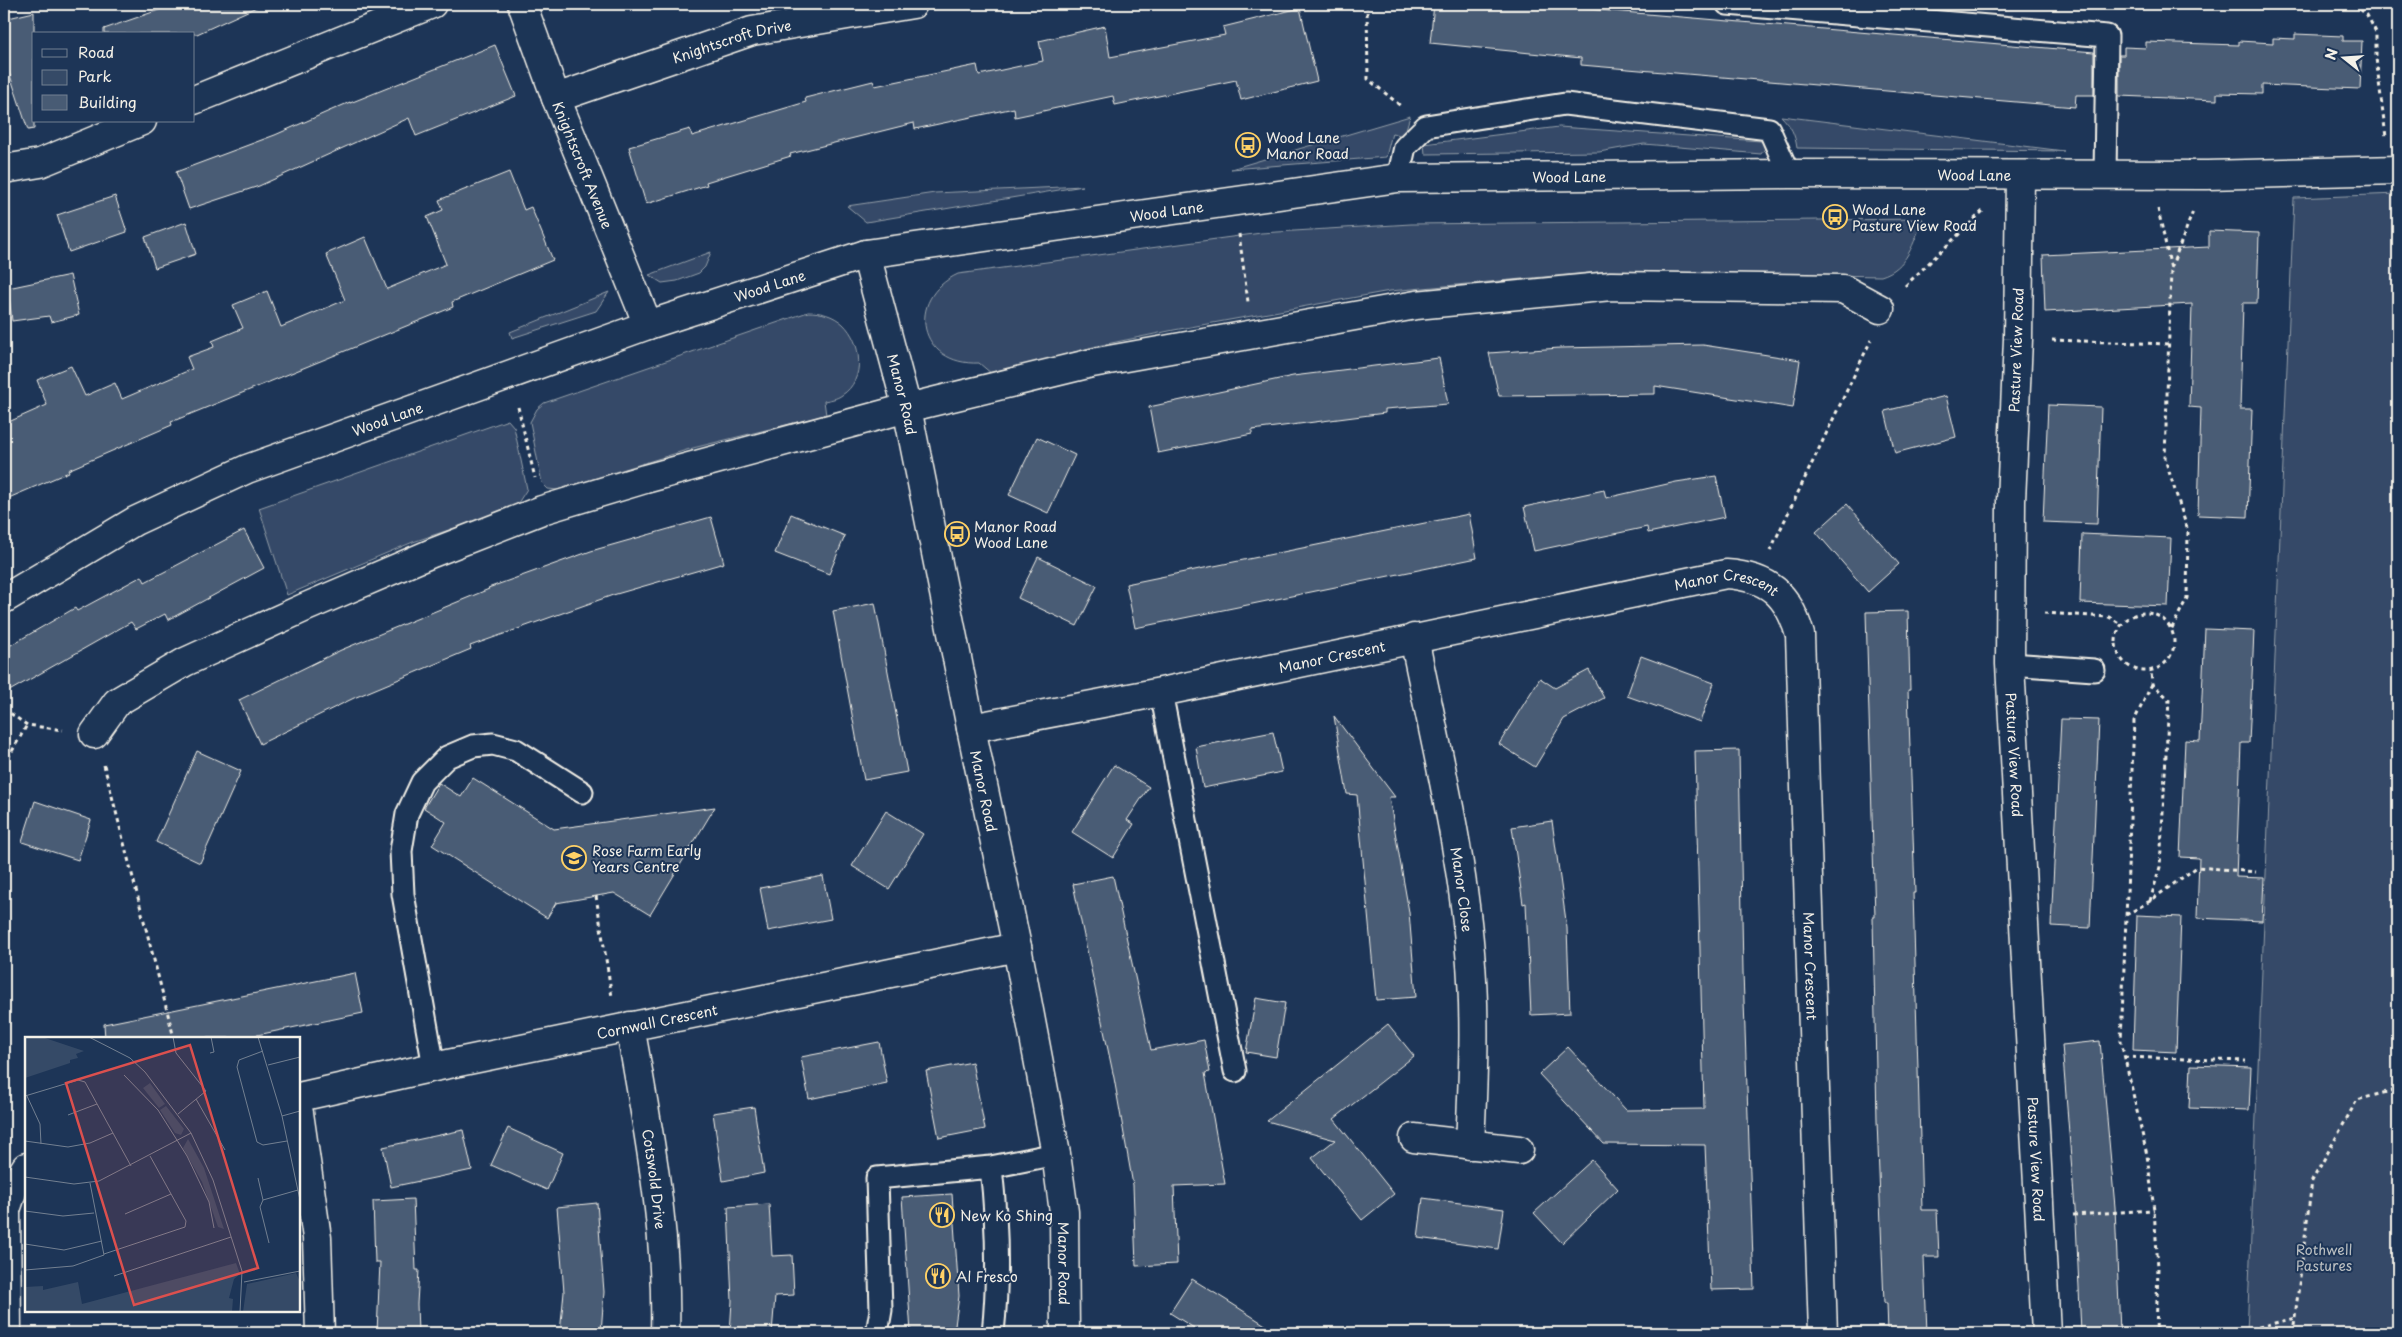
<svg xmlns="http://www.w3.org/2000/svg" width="2402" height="1337" viewBox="0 0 2402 1337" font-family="'Playpen Sans',sans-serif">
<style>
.green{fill:#354a67;stroke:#949ea8}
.building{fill:#485b74;stroke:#f4f1e8}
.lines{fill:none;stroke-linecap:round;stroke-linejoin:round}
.lane-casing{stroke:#f4f1e8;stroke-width:25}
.street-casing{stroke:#f4f1e8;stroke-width:31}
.secondary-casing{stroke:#f4f1e8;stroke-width:31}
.path{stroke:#f4f1e8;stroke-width:3;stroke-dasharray:4 4;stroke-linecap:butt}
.lane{stroke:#1d3557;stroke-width:21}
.street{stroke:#1d3557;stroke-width:28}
.secondary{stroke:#1d3557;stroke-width:28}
.labels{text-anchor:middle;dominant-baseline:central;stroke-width:4;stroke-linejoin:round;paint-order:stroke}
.street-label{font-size:14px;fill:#f4f1e8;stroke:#1d3557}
.poi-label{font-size:14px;fill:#f4f1e8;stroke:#1d3557;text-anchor:start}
.park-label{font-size:14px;fill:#bbbfc1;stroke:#1d3557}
.inset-road{fill:none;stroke:#738091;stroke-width:1}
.view{fill:#dc504e;fill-opacity:0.15;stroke:#dc504e;stroke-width:2.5}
.inset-edge{fill:none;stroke:#f4f1e8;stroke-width:2.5}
</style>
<rect width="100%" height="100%" fill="#1d3557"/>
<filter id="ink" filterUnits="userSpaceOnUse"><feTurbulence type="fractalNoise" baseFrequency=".02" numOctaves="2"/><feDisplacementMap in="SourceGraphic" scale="10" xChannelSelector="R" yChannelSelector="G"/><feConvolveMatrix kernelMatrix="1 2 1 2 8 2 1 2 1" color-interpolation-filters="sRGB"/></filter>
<g filter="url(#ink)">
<path class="green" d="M 1410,116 L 1404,136 L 1392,133 L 1386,157 L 1231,169 Z
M 1781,116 L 2064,151 L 1797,148 C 1795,134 1791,126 1781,116 Z
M 1559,127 L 1761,141 L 1766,147 L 1761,154 L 1644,144 L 1599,152 L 1425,154 L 1424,144 Z
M 1083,186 L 866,222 L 847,206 L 935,193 Z
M 2398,194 L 2398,1333 L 2247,1333 L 2294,198 Z
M 1923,219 C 1913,243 1908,268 1881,276 L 1609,271 L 1390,291 L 1174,330 L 1097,346 L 992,374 L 979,363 C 919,366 904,299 958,274 L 1261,233 L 1411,224 Z
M 711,252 L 705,267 L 699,273 L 677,281 L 662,283 L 649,275 Z
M 609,292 L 596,311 L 512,338 L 510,332 Z
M 808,312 C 821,312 833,315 843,324 C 862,342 866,380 842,395 C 837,399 829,400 824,401 L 826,415 L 693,448 L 557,490 L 548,489 L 542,483 L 530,422 L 537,409 L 544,403 Z
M 508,420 L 514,427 L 527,489 L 518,503 L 508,510 L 413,542 L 287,595 L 259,508 Z"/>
<path class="building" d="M 176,4 L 263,4 L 197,34 L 104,34 L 104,29 Z
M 1434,4 L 1576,4 L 1576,8 L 2094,52 L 2094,95 L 2076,95 L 2075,107 L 1581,65 L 1581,58 L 1430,43 Z
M 1300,8 L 1317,81 L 1241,100 L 1236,80 L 1115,105 L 1113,96 L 1015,117 L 1014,108 L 915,129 L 914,123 L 790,154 L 791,156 L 706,182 L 707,185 L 646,204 L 629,147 L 690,129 L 692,136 L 806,102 L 805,98 L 873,81 L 875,86 L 977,65 L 979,75 L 1043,61 L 1039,41 L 1105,26 L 1110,57 L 1225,35 L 1223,27 Z
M 34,12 L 34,129 L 28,130 L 4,57 L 4,19 Z
M 2295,34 L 2343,36 L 2343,41 L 2362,41 L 2360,89 L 2262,85 L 2262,94 L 2217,93 L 2217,100 L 2119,96 L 2119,55 L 2124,55 L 2124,47 L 2146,48 L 2146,42 L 2239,45 L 2239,41 L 2273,43 L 2273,38 L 2295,39 Z
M 495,45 L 516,96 L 416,136 L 409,118 L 259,186 L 189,209 L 176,172 L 275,135 L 350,102 L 350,103 Z
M 509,172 L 524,210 L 531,207 L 553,260 L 452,302 L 453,307 L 171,422 L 172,425 L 68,470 L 69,472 L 4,500 L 4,424 L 47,405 L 37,380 L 71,366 L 85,396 L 115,383 L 122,399 L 192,369 L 187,357 L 214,347 L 212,341 L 243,328 L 233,305 L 267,291 L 281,327 L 345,300 L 326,254 L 365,237 L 387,289 L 446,264 L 427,217 L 443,210 L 439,200 Z
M 115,196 L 127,232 L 69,252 L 57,215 Z
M 186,222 L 196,254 L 155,268 L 145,237 Z
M 2209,231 L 2259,233 L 2257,303 L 2243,303 L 2242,338 L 2240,409 L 2252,409 L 2248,517 L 2198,515 L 2201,408 L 2189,407 L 2192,304 L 2045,312 L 2043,255 L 2209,247 Z
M 70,275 L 79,315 L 51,322 L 49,316 L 12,321 L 8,288 Z
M 1703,345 L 1800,360 L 1793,408 L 1655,386 L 1655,394 L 1499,396 L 1489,353 L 1560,348 Z
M 1439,358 L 1448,404 L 1385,409 L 1385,413 L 1252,430 L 1252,434 L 1158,453 L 1149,407 L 1293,376 Z
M 1946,396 L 1956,437 L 1895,453 L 1885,411 Z
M 2048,405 L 2101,407 L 2097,524 L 2043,522 Z
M 1037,437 L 1075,455 L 1048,513 L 1009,495 Z
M 1716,476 L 1725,517 L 1648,533 L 1647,527 L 1534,551 L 1524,507 L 1604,490 L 1606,498 L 1676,482 Z
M 1847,504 L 1899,564 L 1868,592 L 1816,532 Z
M 791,514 L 845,536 L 829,574 L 775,553 Z
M 1469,514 L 1477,558 L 1135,628 L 1126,584 Z
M 711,517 L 724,563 L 613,595 L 470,646 L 471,649 L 354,698 L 260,744 L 239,700 L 341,650 L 489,589 L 488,588 L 591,551 Z
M 244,530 L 264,568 L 168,620 L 165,614 L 136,629 L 131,622 L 4,694 L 4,649 L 75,608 L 77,611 L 142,576 L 145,582 Z
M 2082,534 L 2171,538 L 2168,606 L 2080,603 Z
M 1038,557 L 1097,586 L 1077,626 L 1018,598 Z
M 875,603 L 907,772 L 864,780 L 833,611 Z
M 1908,611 L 1910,690 L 1908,690 L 1915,893 L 1913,893 L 1922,1210 L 1937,1210 L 1939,1257 L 1924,1257 L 1927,1333 L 1888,1333 L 1887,1303 L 1884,1303 L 1877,1121 L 1873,917 L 1875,917 L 1866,612 Z
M 2205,629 L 2254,631 L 2249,743 L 2241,743 L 2236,877 L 2264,878 L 2262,921 L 2197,918 L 2199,858 L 2180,857 L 2185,740 L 2200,741 Z
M 1641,656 L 1714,683 L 1700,722 L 1627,696 Z
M 1589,670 L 1604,698 L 1564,719 L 1535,767 L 1499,744 L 1540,678 L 1555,688 Z
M 1334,716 L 1395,797 L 1389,797 L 1409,912 L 1416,997 L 1376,1000 L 1357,795 L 1347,794 Z
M 2061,719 L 2099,720 L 2090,928 L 2051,926 Z
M 1273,732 L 1282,772 L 1203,788 L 1196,747 Z
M 1739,750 L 1743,972 L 1754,1289 L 1711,1290 L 1705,1145 L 1604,1144 L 1539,1074 L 1568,1047 L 1626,1110 L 1704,1109 L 1695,751 Z
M 197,751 L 241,771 L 200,863 L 156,842 Z
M 1114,765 L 1149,787 L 1127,820 L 1134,824 L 1113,858 L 1072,832 Z
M 473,778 L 554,829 L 715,807 L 650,915 L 614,893 L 556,903 L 547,918 L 432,845 L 446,822 L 424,808 L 439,783 L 461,797 Z
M 35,801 L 91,820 L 78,860 L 22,842 Z
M 886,811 L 923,834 L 889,889 L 852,866 Z
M 1552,821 L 1567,928 L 1570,1013 L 1531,1015 L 1526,903 L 1523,904 L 1512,827 Z
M 823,876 L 831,919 L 768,931 L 760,888 Z
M 1113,876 L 1151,1050 L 1204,1040 L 1210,1072 L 1205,1073 L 1225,1184 L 1174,1186 L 1177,1264 L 1136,1266 L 1133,1185 L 1114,1078 L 1073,884 Z
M 2137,915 L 2181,917 L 2176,1052 L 2133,1050 Z
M 355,973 L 363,1013 L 243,1038 L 105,1038 L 104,1024 Z
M 1256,998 L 1285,1003 L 1276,1057 L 1246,1052 Z
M 1388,1024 L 1414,1056 L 1334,1119 L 1394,1194 L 1362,1220 L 1312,1158 L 1335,1140 L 1267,1121 Z
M 2100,1041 L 2115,1207 L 2120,1333 L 2081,1333 L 2076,1221 L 2062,1045 Z
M 879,1042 L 887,1083 L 809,1099 L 801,1057 Z
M 972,1062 L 985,1129 L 939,1138 L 926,1071 Z
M 2191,1065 L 2251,1067 L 2249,1110 L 2189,1108 Z
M 754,1107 L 764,1173 L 723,1181 L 713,1113 Z
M 508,1128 L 563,1153 L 547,1190 L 491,1165 Z
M 463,1130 L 472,1170 L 391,1187 L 383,1147 Z
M 1592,1160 L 1618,1189 L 1562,1243 L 1534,1213 Z
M 952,1194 L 959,1296 L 954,1333 L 911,1333 L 902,1197 Z
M 1423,1198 L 1504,1209 L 1498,1249 L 1418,1238 Z
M 413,1199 L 416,1270 L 419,1270 L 417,1304 L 418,1333 L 377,1333 L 380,1262 L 375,1262 L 373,1201 Z
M 597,1203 L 604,1292 L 601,1333 L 560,1333 L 564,1292 L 557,1207 Z
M 769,1204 L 772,1256 L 792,1255 L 794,1295 L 775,1296 L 772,1333 L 730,1333 L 732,1301 L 728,1207 Z
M 1192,1279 L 1226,1300 L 1278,1333 L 1202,1333 L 1170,1313 Z"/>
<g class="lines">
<defs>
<path id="lane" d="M 1727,4 L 2107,36 L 2105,175
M 1398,178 L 1405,147 L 1426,126 L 1565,104 L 1769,129 L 1789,174
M 2010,664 L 2094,670
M 1161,692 L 1235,1071
M 434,1067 L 403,894 L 401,851 L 407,814 L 422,782 L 447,757 L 473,746 L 493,744 L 516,750 L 582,792
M 991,1167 C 997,1222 999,1277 993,1333
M 877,1333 L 881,1310 L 877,1178 L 991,1167 L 1056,1154"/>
<g id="street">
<path id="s1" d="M 522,4 L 556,98 L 648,325"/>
<path id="s2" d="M 556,98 L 752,31 L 913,4"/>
<path d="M 194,100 L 432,4"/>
<path d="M 4,169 L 40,163 L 142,121"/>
<path id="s3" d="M 2020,176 L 2018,339 L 2011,501 L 2010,664 L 2046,1333"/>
<path id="s4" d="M 866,254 L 907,408 L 971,728 L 1017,947 L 1056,1154 L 1064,1212 L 1065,1333"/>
<path id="s5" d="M 1414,638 C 1435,742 1461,846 1470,952 C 1476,1016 1473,1081 1470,1145"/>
<path id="s6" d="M 971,728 L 1161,692 L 1726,574 C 1769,577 1788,594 1800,635 L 1823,1333"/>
<path d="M 94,734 L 117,702 L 185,662 L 306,607 L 432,553 L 542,510 L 645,479 L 907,408 L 1092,363 L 1416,305 L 1611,286 L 1843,289 L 1880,309"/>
<path id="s7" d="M 630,1026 C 648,1128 668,1230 665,1333"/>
<path id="s8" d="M 299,1097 L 434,1067 L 1017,947"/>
<path d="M 299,1113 L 317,1238 L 320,1333"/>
<path d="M 1414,1138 L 1519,1150"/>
<path d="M 7,1333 L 6,1210 L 14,1186 L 26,1167"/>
</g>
<g id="secondary">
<path id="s9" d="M 4,599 L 135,521 L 247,469 L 648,325 L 866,254 L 1398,178 L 1789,174 L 2207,175 L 2398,170"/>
</g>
</defs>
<use href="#lane" class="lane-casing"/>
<use href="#street" class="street-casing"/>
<use href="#secondary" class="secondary-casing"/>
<path class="path" d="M 1367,4 L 1368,79 L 1402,107
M 2354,4 L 2367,15 L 2376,32 L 2376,58 L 2386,137
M 2158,209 L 2171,269 L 2165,459 L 2188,531 L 2187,598 L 2171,630
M 1239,234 L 1248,302
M 2171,268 L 2194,209
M 1905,286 L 1985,209
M 2052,340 L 2169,344
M 518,407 L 535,478
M 1770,551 L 1871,340
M 2044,613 L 2109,617 L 2121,624
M2116 642a29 29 0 1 1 58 0a29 29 0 1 1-58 0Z
M 2152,684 L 2134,721 L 2121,1041 L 2147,1155 L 2154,1210 L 2158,1267 L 2156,1333
M 4,709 L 27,725 L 63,730
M 4,765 L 27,725
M 104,765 L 174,1038
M 596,896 L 612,997
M 2150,901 L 2160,867 L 2169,699 L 2152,684 L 2151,671
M 2126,915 L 2150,901 L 2197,867 L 2256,872
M 2124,1057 L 2246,1061
M 2073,1215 L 2154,1210
M 2235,1333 L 2295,1318
M 2293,1333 L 2312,1181 L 2357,1100 L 2398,1089"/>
<use href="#lane" class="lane"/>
<use href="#street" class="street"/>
<use href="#secondary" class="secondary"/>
</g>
</g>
<defs>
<symbol id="bus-ring" viewBox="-11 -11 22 22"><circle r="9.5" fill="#1d3557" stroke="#ffd166" stroke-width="1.5"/><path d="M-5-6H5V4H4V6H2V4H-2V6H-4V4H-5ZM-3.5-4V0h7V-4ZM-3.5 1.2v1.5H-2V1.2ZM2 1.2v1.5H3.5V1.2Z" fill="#ffd166"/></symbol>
<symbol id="school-ring" viewBox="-11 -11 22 22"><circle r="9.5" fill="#1d3557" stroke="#ffd166" stroke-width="1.5"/><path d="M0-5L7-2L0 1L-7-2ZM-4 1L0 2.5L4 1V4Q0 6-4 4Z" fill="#ffd166"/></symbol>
<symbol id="restaurant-ring" viewBox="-11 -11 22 22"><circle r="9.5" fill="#1d3557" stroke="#ffd166" stroke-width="1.5"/><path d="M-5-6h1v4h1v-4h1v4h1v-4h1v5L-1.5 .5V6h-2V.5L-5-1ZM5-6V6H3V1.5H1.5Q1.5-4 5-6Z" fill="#ffd166"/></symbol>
</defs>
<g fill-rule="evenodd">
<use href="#bus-ring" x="1234" y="131" width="28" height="28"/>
<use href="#bus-ring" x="1821" y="203" width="28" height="28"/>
<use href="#bus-ring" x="943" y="520" width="28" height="28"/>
<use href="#school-ring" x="560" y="844" width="28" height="28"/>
<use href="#restaurant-ring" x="928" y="1201" width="28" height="28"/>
<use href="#restaurant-ring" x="924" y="1262" width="28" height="28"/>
</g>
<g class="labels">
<g class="street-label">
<text stroke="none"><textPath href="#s2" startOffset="185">Knightscroft Drive</textPath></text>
<text stroke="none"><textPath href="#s1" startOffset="172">Knightscroft Avenue</textPath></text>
<text stroke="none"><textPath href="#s9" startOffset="2045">Wood Lane</textPath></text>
<text stroke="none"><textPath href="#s9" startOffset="1640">Wood Lane</textPath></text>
<text stroke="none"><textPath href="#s9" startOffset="1235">Wood Lane</textPath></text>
<text stroke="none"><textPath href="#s9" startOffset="830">Wood Lane</textPath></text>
<text transform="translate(2016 350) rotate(-88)">Pasture View Road</text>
<text stroke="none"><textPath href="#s4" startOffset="145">Manor Road</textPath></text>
<text stroke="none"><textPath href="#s9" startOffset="425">Wood Lane</textPath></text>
<text stroke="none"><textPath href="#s6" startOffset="772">Manor Crescent</textPath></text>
<text stroke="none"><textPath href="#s6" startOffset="368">Manor Crescent</textPath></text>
<text stroke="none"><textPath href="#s3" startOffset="579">Pasture View Road</textPath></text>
<text stroke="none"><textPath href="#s4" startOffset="550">Manor Road</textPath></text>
<text stroke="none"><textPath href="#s5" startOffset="256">Manor Close</textPath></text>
<text stroke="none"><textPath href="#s6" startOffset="1206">Manor Crescent</textPath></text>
<text stroke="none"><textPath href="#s8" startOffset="366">Cornwall Crescent</textPath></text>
<text stroke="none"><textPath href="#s3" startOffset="984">Pasture View Road</textPath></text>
<text stroke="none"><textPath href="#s7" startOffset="155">Cotswold Drive</textPath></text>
<text stroke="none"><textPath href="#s4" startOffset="1030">Manor Road</textPath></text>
</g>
<g class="poi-label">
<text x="1266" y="137">Wood Lane<tspan x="1266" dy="16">Manor Road</tspan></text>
<text x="1852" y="209">Wood Lane<tspan x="1852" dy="16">Pasture View Road</tspan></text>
<text x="974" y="526">Manor Road<tspan x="974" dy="16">Wood Lane</tspan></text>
<text x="592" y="850">Rose Farm Early<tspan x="592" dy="16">Years Centre</tspan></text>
<text x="960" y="1215">New Ko Shing</text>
<text x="956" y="1276">Al Fresco</text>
</g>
<g class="park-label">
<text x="2324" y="1249">Rothwell<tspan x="2324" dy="16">Pastures</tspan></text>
</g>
</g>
<g transform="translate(25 1037)">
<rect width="275" height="275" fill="#1d3557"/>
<path d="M 0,0 L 17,0 L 59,14 L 51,17 L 53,21 L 45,23 L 45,26 L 0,41 ZM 125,46 L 140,67 L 134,71 L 118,51 ZM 141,69 L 159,92 L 156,98 L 150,96 L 135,73 ZM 163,102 L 179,131 L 199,192 L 193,190 L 177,145 L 158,111 ZM 211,226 L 215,237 L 209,242 L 204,261 L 208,262 L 207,275 L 0,275 L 0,250 L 18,249 L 18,253 L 53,245 L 57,267 ZM 271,236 L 275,245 L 275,275 L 218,275 L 222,247 Z" fill="#354a67"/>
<path class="inset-road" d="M 64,0 L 105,21 L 120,35 L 166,96 L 188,143 L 217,234 L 215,275M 148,0 L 151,16 L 181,54 L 153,77M 233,0 L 257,79 L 275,163M 238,14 L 214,23 L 212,30 L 232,105 L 238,108 L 262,104M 185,16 L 189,15 L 186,0M 243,28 L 275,20M 99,38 L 133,73 L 162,119 L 184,165 L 189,191M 0,59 L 53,43 L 60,45 L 106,129M 2,59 L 15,87 L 16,107M 171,62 L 200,113M 43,78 L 72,67M 257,79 L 275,74M 0,104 L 43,110 L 65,106 L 88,96M 0,140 L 49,147 L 74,144 L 166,96M 233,141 L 238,163M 0,174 L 38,179 L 69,176M 100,177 L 146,157M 244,206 L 235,170 L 238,163 L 273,153M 0,207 L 39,213 L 77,204M 79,217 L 160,190 L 161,184 L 125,119M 0,233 L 48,229 L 79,218 L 65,146M 89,239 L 206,200M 219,245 L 275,234"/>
<path class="view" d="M 165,8 L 233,231 L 109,268 L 41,46 Z"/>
<rect width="275" height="275" class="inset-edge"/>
</g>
<rect width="2402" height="1337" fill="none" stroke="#1d3557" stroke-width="20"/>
<rect x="10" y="10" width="2382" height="1317" fill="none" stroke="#f4f1e8" stroke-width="2" filter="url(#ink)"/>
<rect x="32" y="32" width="162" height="90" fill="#1d3557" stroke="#738091"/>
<rect x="42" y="49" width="25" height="8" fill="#1d3557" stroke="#738091"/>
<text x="78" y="58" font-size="15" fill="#f4f1e8">Road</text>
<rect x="42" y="70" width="25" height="15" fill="#354a67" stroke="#738091"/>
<text x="78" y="82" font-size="15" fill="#f4f1e8">Park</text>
<rect x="42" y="95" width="25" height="15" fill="#485b74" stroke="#738091"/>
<text x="78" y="108" font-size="15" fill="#f4f1e8">Building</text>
<g transform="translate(2344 58) rotate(287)" stroke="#1d3557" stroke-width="4" paint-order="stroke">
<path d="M0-4L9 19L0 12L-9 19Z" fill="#f4f1e8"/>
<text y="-8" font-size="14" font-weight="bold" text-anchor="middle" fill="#f4f1e8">N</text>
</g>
</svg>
